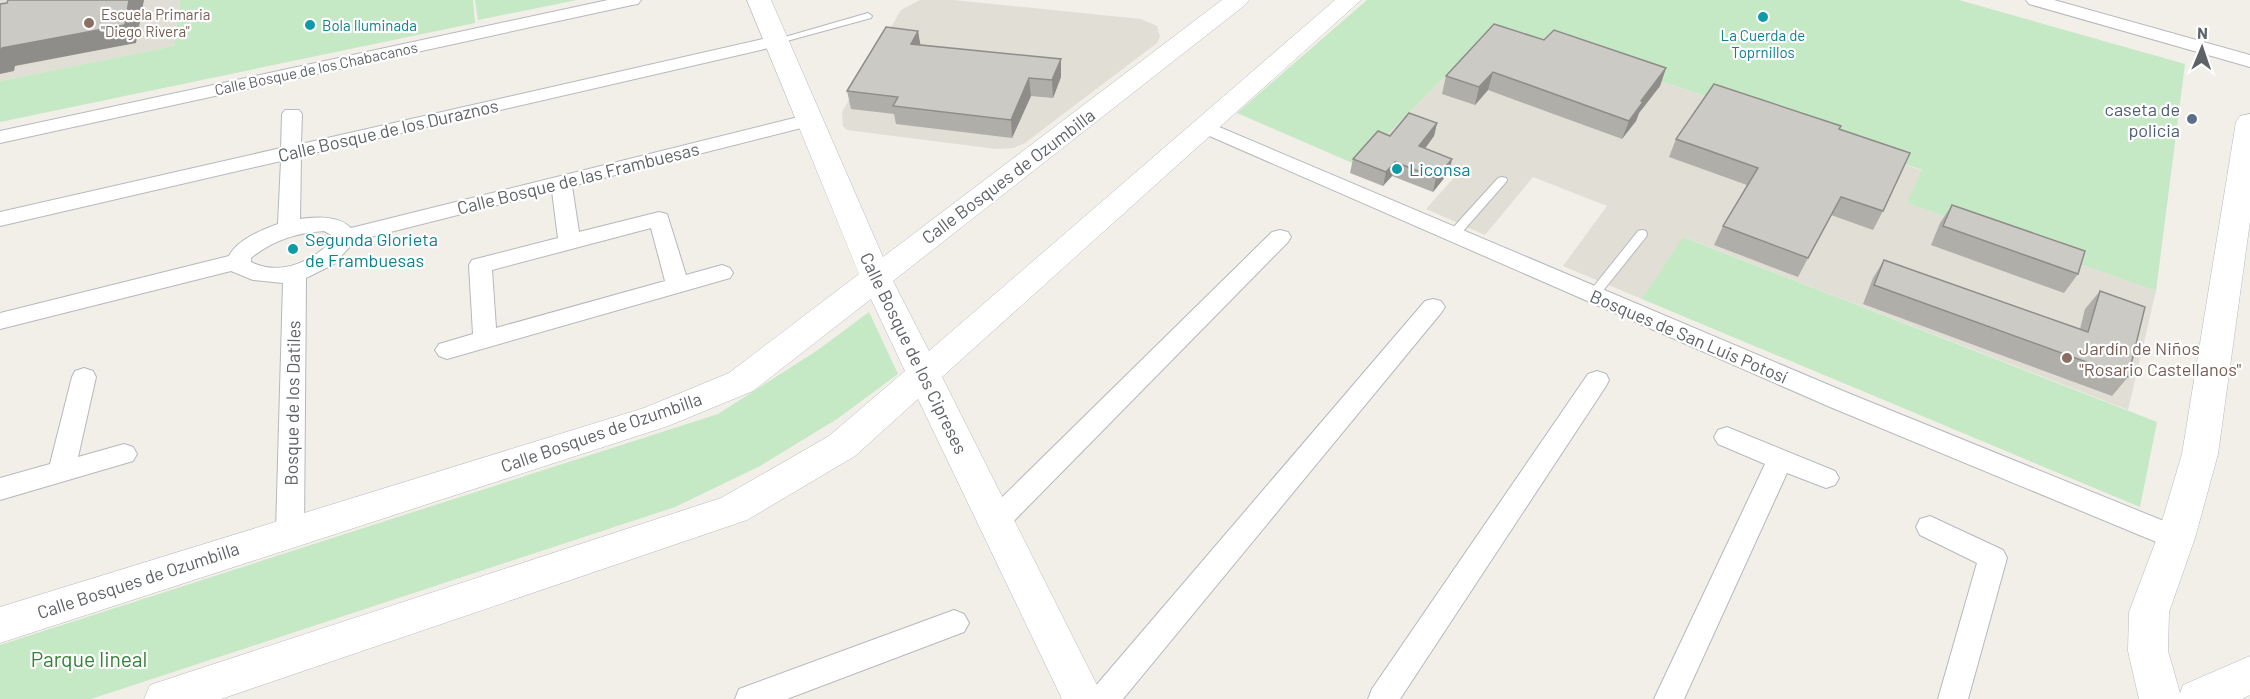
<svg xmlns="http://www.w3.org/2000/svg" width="2250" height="699" viewBox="0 0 2250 699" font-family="Barlow,sans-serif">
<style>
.education{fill:#e1ded6}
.green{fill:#c5e8c5}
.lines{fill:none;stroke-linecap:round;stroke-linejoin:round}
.lane-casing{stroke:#b5b8bc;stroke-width:2}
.street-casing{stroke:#b5b8bc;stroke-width:2}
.secondary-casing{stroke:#b6babf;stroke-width:1}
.lane{fill:#fff;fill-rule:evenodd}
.street{fill:#fff;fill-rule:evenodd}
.secondary{fill:#fff;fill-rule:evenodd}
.wall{fill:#afaea9}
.shaded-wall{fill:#8f8d8a}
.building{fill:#cccac5;stroke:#8f8d8a;stroke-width:1.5}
.culture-dot{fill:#0f9aa8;stroke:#fff;stroke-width:2}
.education-dot{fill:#8d6e63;stroke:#fff;stroke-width:2}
.service-dot{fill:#5c6f8a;stroke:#fff;stroke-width:2}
.labels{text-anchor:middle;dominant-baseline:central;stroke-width:4.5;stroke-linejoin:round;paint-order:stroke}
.far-education-label{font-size:15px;fill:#785e54;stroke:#fff;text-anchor:start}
.far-culture-label{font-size:15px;fill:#0d838f;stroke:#fff;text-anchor:start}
.far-street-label{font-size:15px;fill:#5f6368;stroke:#fff}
.service-label{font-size:18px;fill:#4e5e75;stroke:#fff;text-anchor:end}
.street-label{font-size:18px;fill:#5f6368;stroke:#fff}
.culture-label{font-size:18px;fill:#0d838f;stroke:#fff;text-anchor:start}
.education-label{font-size:18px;fill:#785e54;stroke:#fff;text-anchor:start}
.near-park-label{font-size:21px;fill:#348238;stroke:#fff}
</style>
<rect width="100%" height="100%" fill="#f1efe8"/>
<path class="education" d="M 0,0 L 180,0 L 174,46 L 0,81 Z
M 920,0 L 953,0 L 1141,19 L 1157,26 L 1160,37 L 1157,43 L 1025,143 L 1013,148 L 996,149 L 847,130 L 843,126 L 842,112 L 901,10 Z
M 1484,37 L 1555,45 L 1923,171 L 1907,203 L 2156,291 L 2128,410 L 1684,237 L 1642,299 L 1563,266 L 1607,206 L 1533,177 L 1485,235 L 1426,209 L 1459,172 L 1381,141 Z"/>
<path class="green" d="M 180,0 L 473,0 L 475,23 L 0,122 L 0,81 L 174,46 Z
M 475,0 L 577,0 L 478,20 Z
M 1367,0 L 1959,0 L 2185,64 L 2156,291 L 1907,203 L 1922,170 L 1555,45 L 1484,37 L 1357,165 L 1237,113 Z
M 1683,237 L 2157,422 L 2140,507 L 1642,299 Z
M 869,312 L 898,374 L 837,419 L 760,466 L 675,507 L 91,699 L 0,699 L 0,645 L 718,414 L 818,350 Z"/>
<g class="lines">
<defs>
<path id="lane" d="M 868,13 L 872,16 L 871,18 L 776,44 L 771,41 Z
M 1502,177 L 1506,178 L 1507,180 L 1506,182 L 1458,237 L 1450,237 L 1449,234 L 1450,231 L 1498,178 Z
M 1642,230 L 1646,231 L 1647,234 L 1646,237 L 1598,297 L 1590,297 L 1588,294 L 1590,291 L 1638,231 Z"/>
<path id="street" d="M 608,0 L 641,0 L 638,4 L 632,5 L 0,143 L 0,131 Z
M 2026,0 L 2054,0 L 2250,55 L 2250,67 L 2029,4 Z
M 776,36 L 782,37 L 785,41 L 782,45 L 301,156 L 300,219 C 317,217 338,215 351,228 L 810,114 L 817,116 L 820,120 L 817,124 L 572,186 L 579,232 L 659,212 L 667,214 L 686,275 L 722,265 L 730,268 L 733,273 L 730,278 L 447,359 L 439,356 L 435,350 L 439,344 L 473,334 L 469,265 L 472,260 L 558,238 L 552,191 L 355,241 L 334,264 L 306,278 L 304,532 L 300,540 L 290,543 L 280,540 L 276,532 L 283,283 L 253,280 L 231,271 L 0,329 L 0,313 L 229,256 C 237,240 261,230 278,224 L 281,161 L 0,226 L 0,212 L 281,148 L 282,114 L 285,110 L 299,110 L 302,114 L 301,144 ZM 651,228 L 665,281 L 496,328 L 492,270 ZM 324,231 L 335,237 C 315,261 281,277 251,262 L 251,258 C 273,240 296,233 324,231 Z
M 1205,121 L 1848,393 L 2186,530 L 2190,538 L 2186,546 L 2176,549 L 2166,546 L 1830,407 L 1198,131 L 1195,127 L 1198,123 Z
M 1280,230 L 1288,232 L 1291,237 L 1288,242 L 1006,529 L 996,532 L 986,529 L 982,521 L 986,513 L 1272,232 Z
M 1433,299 L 1441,301 L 1445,307 L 1441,313 L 1123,699 L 1089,699 L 1093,689 L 1425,301 Z
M 84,368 L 93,371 L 96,377 L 78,457 L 124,444 L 133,447 L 137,454 L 133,461 L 0,500 L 0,478 L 50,464 L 72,377 L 75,371 Z
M 1597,371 L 1606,374 L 1609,380 L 1606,386 L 1400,699 L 1368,699 L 1372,689 L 1588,374 Z
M 1727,427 L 1835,471 L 1839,478 L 1835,485 L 1826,488 L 1787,473 L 1684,699 L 1654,699 L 1765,464 L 1718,444 L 1714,437 L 1718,430 Z
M 1930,516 L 2003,550 L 2007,558 L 1968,699 L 1938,699 L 1977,563 L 1920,535 L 1916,527 L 1920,519 Z
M 954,610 L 964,614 L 969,623 L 964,632 L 787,699 L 735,699 L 739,689 Z"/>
<path id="secondary" d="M 747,0 L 771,0 L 883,257 L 1222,0 L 1249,0 L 1245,5 L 893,281 L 929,351 L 1335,0 L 1361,0 L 942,377 L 1104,699 L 1062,699 L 918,399 L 855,456 L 747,520 L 221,699 L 144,699 L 150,685 L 165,680 L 721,498 L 829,436 L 905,371 L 871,299 L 753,391 L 668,426 L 0,643 L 0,607 L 644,408 L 729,373 L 859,274 Z
M 2250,114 L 2250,221 L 2218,454 L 2195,538 L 2169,612 L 2168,651 L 2180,693 L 2183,685 L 2250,656 L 2250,695 L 2242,699 L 2139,699 L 2128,651 L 2129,612 L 2157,538 L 2182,454 L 2236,122 L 2240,116 Z"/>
</defs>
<use href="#lane" class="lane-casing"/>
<use href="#street" class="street-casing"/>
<use href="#secondary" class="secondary-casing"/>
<use href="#lane" class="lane"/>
<use href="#street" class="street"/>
<use href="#secondary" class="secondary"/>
</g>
<path class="wall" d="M 918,31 L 920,45 L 1061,59 L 1061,77 L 1053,98 L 1031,96 L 1012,138 L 896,124 L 894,114 L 851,109 L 847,91 Z
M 1544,40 L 1666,68 L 1660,86 L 1639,113 L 1636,121 L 1622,139 L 1488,90 L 1475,105 L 1442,94 L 1446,76 Z
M 1437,123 L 1434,136 L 1425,149 L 1452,159 L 1449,172 L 1433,192 L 1392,176 L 1383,186 L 1350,173 L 1353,159 Z
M 1839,129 L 1883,211 L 1873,230 L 1831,215 L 1798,277 L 1714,245 L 1723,226 L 1747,185 L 1669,157 L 1676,139 Z
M 1952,205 L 2078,274 L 2064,293 L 1931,245 L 1940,223 Z
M 1884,260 L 2080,329 L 2085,309 L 2100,291 L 2128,377 L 2112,396 L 1863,304 L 1873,278 Z"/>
<path class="shaded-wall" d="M 129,0 L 144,0 L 136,43 L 15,66 L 14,71 L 0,74 L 0,53 L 2,48 Z
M 918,31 L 921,48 L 911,44 Z
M 1061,59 L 1061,77 L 1053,98 L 1052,80 Z
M 1666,68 L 1660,86 L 1639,113 L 1636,121 L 1622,139 L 1629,121 L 1641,101 Z
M 1493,72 L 1488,90 L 1475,105 L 1479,87 Z
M 1029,78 L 1031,96 L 1012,138 L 1011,120 Z
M 1437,123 L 1434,136 L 1416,160 L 1419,146 Z
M 1452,159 L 1449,172 L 1433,192 L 1436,178 Z
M 1395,162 L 1392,176 L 1383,186 L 1386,172 Z"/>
<path class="building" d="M 8,0 L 129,0 L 125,25 L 2,48 L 0,53 L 0,4 L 7,3 Z
M 1494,24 L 1544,40 L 1554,30 L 1666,68 L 1641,101 L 1643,102 L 1629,121 L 1493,72 L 1479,87 L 1446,76 Z
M 886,27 L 918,31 L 911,44 L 1061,59 L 1052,80 L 1029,78 L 1011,120 L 893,106 L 898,97 L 847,91 Z
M 1714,84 L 1841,126 L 1839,129 L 1910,153 L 1883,211 L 1841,197 L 1808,258 L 1723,226 L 1758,168 L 1676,139 Z
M 1409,113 L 1437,123 L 1419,146 L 1452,159 L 1436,178 L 1395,162 L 1386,172 L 1353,159 L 1378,131 L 1390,136 Z
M 1952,205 L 2085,251 L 2078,274 L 1943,226 Z
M 1884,260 L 2088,332 L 2100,291 L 2145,307 L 2128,377 L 1874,285 Z"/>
<g class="culture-dot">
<circle cx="1763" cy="17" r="6"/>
<circle cx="310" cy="25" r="6"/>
<circle cx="1397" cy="169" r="6"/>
<circle cx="293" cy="249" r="6"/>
</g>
<g class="education-dot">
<circle cx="89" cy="23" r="6"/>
<circle cx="2067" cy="358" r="6"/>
</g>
<circle class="service-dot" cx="2192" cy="119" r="6"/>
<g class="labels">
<g class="far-education-label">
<text x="101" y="14">Escuela Primaria<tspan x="101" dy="17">"Diego Rivera"</tspan></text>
</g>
<g class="far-culture-label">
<text x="322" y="25">Bola Iluminada</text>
<text x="1763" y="35" text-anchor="middle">La Cuerda de<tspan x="1763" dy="17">Toprnillos</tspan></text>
</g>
<g class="far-street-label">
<text transform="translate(316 68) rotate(-12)">Calle Bosque de los Chabacanos</text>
</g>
<g class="service-label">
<text x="2180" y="109">caseta de<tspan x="2180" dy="21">policia</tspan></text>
</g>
<g class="street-label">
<text transform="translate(388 130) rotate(-13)">Calle Bosque de los Duraznos</text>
<text transform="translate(1008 176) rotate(-37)">Calle Bosques de Ozumbilla</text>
<text transform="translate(578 178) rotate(-14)">Calle Bosque de las Frambuesas</text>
<text transform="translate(1689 336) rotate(23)">Bosques de San Luis Potosí</text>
<text transform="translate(914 353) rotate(64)">Calle Bosque de los Cipreses</text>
<text transform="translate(292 403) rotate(-89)">Bosque de los Datiles</text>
<text transform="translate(601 432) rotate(-19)">Calle Bosques de Ozumbilla</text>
<text transform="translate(138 580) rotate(-18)">Calle Bosques de Ozumbilla</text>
</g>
<g class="culture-label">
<text x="1409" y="169">Liconsa</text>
<text x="305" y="239">Segunda Glorieta<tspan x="305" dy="21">de Frambuesas</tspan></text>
</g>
<g class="education-label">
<text x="2079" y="348">Jardín de Niños<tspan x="2079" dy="21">"Rosario Castellanos"</tspan></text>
</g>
<g class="near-park-label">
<text x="89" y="658">Parque lineal</text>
</g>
</g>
<g transform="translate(2202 48) rotate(2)" stroke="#ffffff" stroke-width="4.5" paint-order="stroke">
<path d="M0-4.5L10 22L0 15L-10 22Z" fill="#5f6368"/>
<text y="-9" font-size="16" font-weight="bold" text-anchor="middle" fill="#5f6368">N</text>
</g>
</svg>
